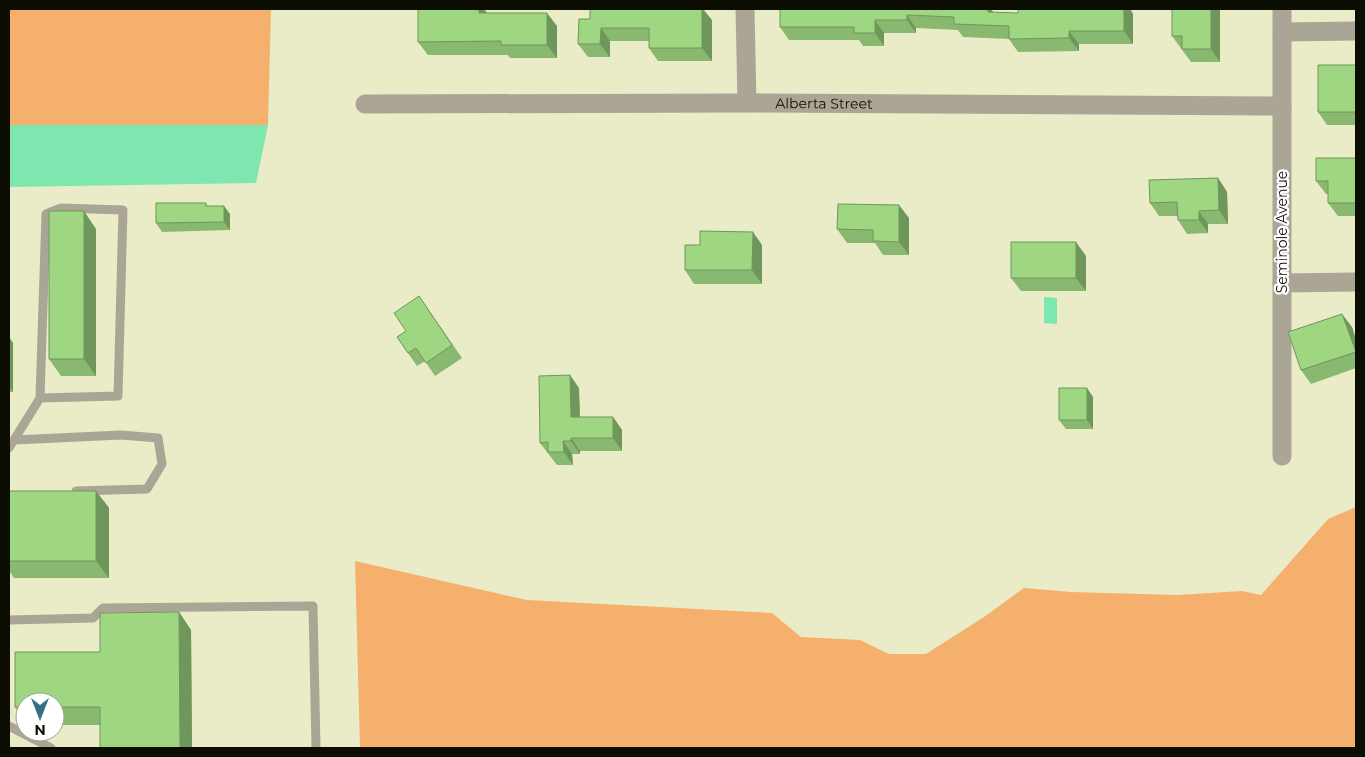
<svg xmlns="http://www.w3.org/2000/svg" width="1365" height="757" viewBox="0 0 1365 757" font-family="Montserrat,sans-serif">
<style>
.green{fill:#f5b06e}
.water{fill:#7ee7b0}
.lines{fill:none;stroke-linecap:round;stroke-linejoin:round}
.service{stroke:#aba596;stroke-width:9}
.minor{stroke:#aba596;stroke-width:19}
.wall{fill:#89b870}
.shaded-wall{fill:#6f965b}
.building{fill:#9fd682;stroke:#6f965b}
.labels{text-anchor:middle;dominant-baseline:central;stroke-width:4.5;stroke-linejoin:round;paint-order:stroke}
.street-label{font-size:14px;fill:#0d0e03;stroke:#fff}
</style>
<rect width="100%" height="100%" fill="#e9ecc6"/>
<path class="green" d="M 9,9 L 271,9 L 268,125 L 9,125 Z
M 1356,507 L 1356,748 L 360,748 L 355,561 L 527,600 L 772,613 L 801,637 L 860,640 L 889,654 L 926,654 L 984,617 L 1024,588 L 1071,592 L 1177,595 L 1242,591 L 1261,595 L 1328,519 Z"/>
<path class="water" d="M 9,125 L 268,125 L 256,183 L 9,187 Z
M 1044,297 L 1057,298 L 1057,324 L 1044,323 Z"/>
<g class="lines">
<path class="service" d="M 14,440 L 121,435 L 158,438 L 162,464 L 147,489 L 76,491
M 9,448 L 40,398 L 46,214 L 61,208 L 123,210 L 118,396 L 40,398
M 9,620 L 93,618 L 103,608 L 313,606 L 316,748
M 9,726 L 51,748"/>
<g class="minor">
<path d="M 745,9 L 747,103"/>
<path d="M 1282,9 L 1282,456"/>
<path d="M 1282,32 L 1356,31"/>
<path id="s1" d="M 365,104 L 747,103 L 1282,106"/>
<path d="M 1282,283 L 1356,282"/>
</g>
</g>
<path class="wall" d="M 780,9 L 991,9 L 994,13 L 1018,13 L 1018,9 L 1130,9 L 1133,14 L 1133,44 L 1079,44 L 1079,51 L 1018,52 L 1009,39 L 963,37 L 958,30 L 916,28 L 916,33 L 884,33 L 884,46 L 863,46 L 859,40 L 789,40 L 780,27 Z
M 1220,9 L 1220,62 L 1191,62 L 1172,36 Z
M 487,13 L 557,26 L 557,58 L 510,58 L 508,55 L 428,55 L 418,42 Z
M 579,19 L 712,20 L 712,61 L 658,61 L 649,48 L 649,41 L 610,41 L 610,57 L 588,57 L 578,44 Z
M 1356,65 L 1356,125 L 1327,125 L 1318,112 Z
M 1356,158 L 1356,216 L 1338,216 L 1328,203 L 1328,194 L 1326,194 L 1316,181 Z
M 1218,178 L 1227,192 L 1228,224 L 1208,224 L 1208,233 L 1187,234 L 1178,220 L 1178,216 L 1159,216 L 1150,203 Z
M 206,203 L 207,206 L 230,214 L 230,230 L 162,232 L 156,223 Z
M 909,218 L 909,255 L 883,255 L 875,243 L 847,243 L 837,229 Z
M 96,229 L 96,376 L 61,376 L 49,359 Z
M 700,245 L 762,245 L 762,284 L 694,284 L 685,270 Z
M 1086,256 L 1086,291 L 1021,291 L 1011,278 Z
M 419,296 L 462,358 L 435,376 L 425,361 L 417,366 L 397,337 L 406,331 Z
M 1352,327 L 1356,340 L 1356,368 L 1311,384 L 1301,370 Z
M 9,337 L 13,343 L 13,392 L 9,392 Z
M 579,388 L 580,417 L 613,417 L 622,430 L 622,451 L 580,451 L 580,454 L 572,454 L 573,465 L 557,465 L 540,443 Z
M 1093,397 L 1093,429 L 1066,429 L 1059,420 Z
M 9,491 L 96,491 L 109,508 L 109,578 L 14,578 L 9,570 Z
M 179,612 L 191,630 L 192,748 L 100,748 L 100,725 L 55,725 L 55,702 L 25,702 L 25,722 L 15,707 L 100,652 Z"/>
<path class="shaded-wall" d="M 479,9 L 484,9 L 488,14 L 479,13 Z
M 702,9 L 703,9 L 712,20 L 712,61 L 702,48 Z
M 988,9 L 991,9 L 997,18 L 988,12 Z
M 1124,9 L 1130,9 L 1133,14 L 1133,44 L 1124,31 Z
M 1211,9 L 1220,9 L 1220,62 L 1211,49 Z
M 547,13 L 557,26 L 557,58 L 547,45 Z
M 907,15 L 916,28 L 916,33 L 907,20 Z
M 875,20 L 884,33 L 884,46 L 875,33 Z
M 601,28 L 610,41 L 610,57 L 600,44 Z
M 1069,31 L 1079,44 L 1079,51 L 1069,38 Z
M 1218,178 L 1227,192 L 1228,224 L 1219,210 Z
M 899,205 L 909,218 L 909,255 L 899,242 Z
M 224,206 L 230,214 L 230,230 L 224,222 Z
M 84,211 L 96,229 L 96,376 L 84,359 Z
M 1199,211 L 1208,224 L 1208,233 L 1199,220 Z
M 753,232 L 762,245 L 762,284 L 752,270 Z
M 1076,242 L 1086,256 L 1086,291 L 1076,278 Z
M 1342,314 L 1352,327 L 1356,340 L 1356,352 Z
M 9,337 L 13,343 L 13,392 L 9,386 Z
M 570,375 L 579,388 L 580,430 L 571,417 Z
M 1087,388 L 1093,397 L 1093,429 L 1087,420 Z
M 613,417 L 622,430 L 622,451 L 613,438 Z
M 571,438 L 580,451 L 580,454 L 571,441 Z
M 563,441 L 572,454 L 573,465 L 564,452 Z
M 96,491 L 109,508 L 109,578 L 96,561 Z
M 179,612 L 191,630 L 192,748 L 180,748 Z"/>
<path class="building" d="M 418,9 L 479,9 L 479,13 L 547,13 L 547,45 L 501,45 L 501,41 L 418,42 Z
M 590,9 L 702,9 L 702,48 L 649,48 L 649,28 L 601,28 L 600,44 L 578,44 L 579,19 L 590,19 Z
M 780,9 L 988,9 L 988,12 L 1018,13 L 1018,9 L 1124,9 L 1124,31 L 1069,31 L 1069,38 L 1009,39 L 1009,26 L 954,24 L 954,17 L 907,15 L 907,20 L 875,20 L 875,33 L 854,33 L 854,27 L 780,27 Z
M 1172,9 L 1211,9 L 1211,49 L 1182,49 L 1182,36 L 1172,36 Z
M 1318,65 L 1356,65 L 1356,112 L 1318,112 Z
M 1316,158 L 1356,158 L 1356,203 L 1328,203 L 1328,181 L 1316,181 Z
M 1218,178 L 1219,210 L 1199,211 L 1199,220 L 1178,220 L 1177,202 L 1150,203 L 1149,180 Z
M 156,203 L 206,203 L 206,206 L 224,206 L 224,222 L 156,223 Z
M 838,204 L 899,205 L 899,242 L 873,241 L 873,230 L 837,229 Z
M 49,211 L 84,211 L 84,359 L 49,359 Z
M 700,231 L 753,232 L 752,270 L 685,270 L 685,245 L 700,245 Z
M 1011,242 L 1076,242 L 1076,278 L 1011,278 Z
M 419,296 L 452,345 L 426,363 L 416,348 L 408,353 L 397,337 L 406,331 L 394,313 Z
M 1342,314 L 1356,352 L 1301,370 L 1288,332 Z
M 570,375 L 571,417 L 613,417 L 613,438 L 571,438 L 571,441 L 563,441 L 564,452 L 548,452 L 548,442 L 540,443 L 539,376 Z
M 1059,388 L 1087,388 L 1087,420 L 1059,420 Z
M 9,491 L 96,491 L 96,561 L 9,561 Z
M 179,612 L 180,748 L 100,748 L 100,707 L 55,707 L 55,702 L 25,702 L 25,707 L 15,707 L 15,652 L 100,652 L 100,613 Z"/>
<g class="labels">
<g class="street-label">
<text stroke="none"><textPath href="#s1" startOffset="459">Alberta Street</textPath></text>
<text transform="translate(1282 232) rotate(-90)">Seminole Avenue</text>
</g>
</g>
<rect width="1365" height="757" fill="none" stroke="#0d0e03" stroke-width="20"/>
<g transform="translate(40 717) rotate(180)"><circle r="24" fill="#ffffff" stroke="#9e9f9a"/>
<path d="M0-4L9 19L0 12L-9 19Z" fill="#376f89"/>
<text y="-8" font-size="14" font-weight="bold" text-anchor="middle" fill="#0d0e03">N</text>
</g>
</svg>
